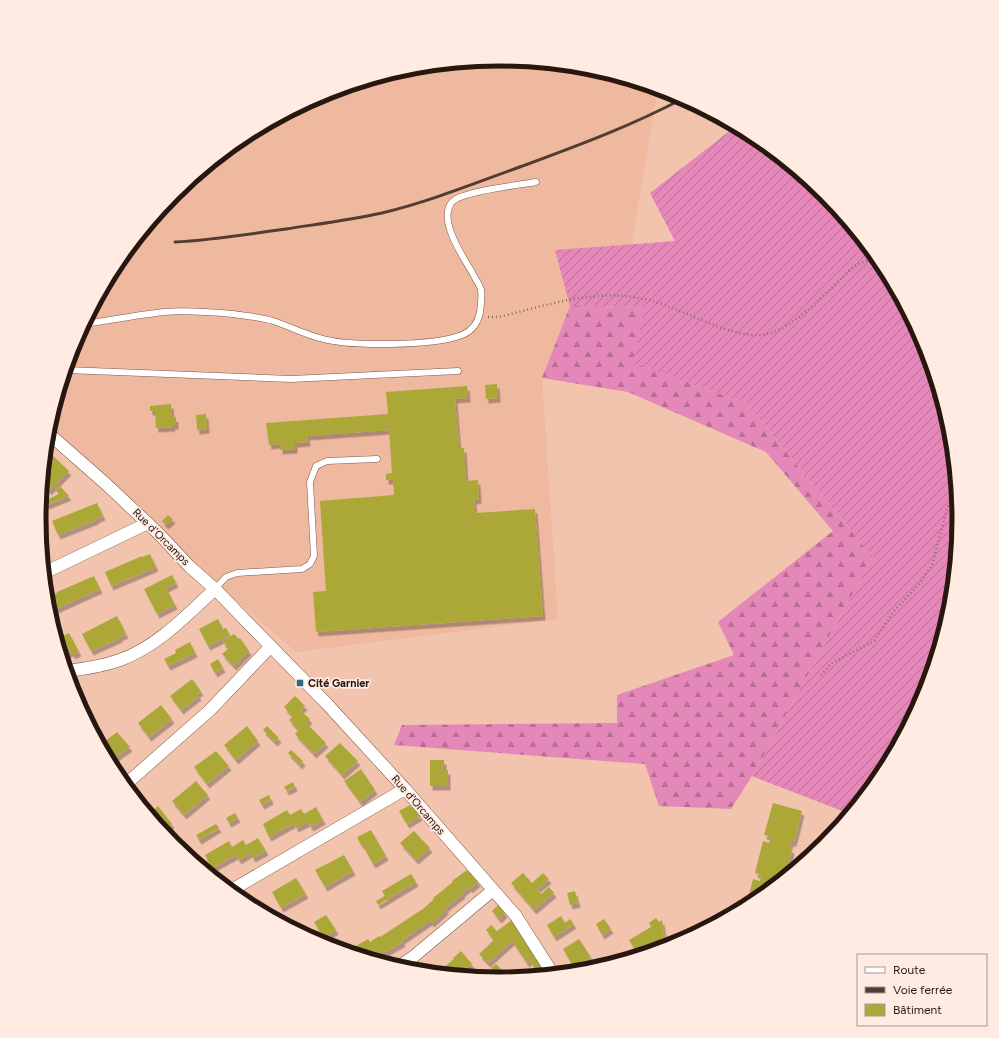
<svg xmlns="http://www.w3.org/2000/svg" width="999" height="1038" viewBox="0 0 999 1038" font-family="Figtree,sans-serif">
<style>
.built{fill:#efb99f}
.forest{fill:url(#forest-firs)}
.garden{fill:url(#garden-furrows)}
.building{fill:#aca839;filter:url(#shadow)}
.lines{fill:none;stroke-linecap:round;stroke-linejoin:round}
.lane-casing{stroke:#7f5743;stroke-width:7}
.street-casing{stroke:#7f5743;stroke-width:13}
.path{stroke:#8d6e5f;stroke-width:2.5;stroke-dasharray:1 3;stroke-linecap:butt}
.lane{stroke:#fff;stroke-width:6}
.street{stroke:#fff;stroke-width:12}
.rail{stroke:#533c31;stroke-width:3}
.poi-dot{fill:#2d6981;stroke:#ffebe2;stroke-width:1.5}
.labels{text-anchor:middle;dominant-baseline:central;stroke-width:3.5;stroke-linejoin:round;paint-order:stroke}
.street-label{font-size:11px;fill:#27170f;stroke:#ffebe2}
.poi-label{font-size:11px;font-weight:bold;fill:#27170f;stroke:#ffebe2;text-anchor:start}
.rim{fill:none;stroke:#27170f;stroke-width:5}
</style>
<defs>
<pattern id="forest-firs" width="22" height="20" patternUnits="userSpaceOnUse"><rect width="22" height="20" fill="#e487b9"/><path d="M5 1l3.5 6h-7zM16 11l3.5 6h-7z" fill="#b96d95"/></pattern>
<pattern id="garden-furrows" width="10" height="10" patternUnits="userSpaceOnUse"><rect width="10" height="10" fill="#e487b9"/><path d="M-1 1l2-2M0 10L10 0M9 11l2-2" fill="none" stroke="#b96d95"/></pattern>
<filter id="shadow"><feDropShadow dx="2.5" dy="4.5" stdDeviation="0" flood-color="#0004"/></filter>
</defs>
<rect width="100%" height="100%" fill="#f2c3ad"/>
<path class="built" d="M 500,59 L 590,67 L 658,88 L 623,294 L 556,341 L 542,378 L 558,619 L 296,652 L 47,439 L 48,429 L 74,343 L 117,263 L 174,193 L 244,136 L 323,93 L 410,67 Z"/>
<path class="forest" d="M 570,306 L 644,307 L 634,363 L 746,403 L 873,557 L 752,776 L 731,809 L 659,806 L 645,764 L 394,745 L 402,725 L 617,723 L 617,695 L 734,655 L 718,622 L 833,531 L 766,452 L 628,392 L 542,378 Z"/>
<path class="garden" d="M 736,126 L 756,136 L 825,194 L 883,263 L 925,343 L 951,429 L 960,519 L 951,609 L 925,695 L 882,775 L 850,814 L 752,776 L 873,557 L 746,403 L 633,363 L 644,307 L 570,306 L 555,250 L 675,241 L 650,193 Z"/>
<path class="building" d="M 497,384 L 498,398 L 486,399 L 485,385 Z
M 467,386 L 468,398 L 455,399 L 459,448 L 464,448 L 466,481 L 478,480 L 479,499 L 474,500 L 475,513 L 535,509 L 543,616 L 316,632 L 313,592 L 326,591 L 320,501 L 394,495 L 393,480 L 386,480 L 386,474 L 392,473 L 389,430 L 307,436 L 308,442 L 295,443 L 295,449 L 280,450 L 280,444 L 269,445 L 266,423 L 388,414 L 386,392 Z
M 171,404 L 172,418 L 176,417 L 176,425 L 172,425 L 173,427 L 156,428 L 155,411 L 150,411 L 150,406 Z
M 206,414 L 207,429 L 197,430 L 196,415 Z
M 51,454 L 69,471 L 49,491 L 45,486 L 42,490 L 43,479 L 48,474 L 44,471 L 45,460 Z
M 60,486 L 69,496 L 47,505 L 44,501 L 59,494 L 55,490 Z
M 97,503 L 103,516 L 96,519 L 96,520 L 58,535 L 52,521 Z
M 168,515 L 173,519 L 166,525 L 162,521 Z
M 150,554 L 156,567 L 111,586 L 105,572 L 142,556 L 143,557 Z
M 172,575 L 176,583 L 166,588 L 175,605 L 157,614 L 144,589 Z
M 94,576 L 100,589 L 56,609 L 50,596 L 57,593 L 57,592 Z
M 117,616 L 126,634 L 119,637 L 120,638 L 91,651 L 82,634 Z
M 218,619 L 223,629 L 226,628 L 230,635 L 208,646 L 199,629 Z
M 69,633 L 79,652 L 73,655 L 71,652 L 63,656 L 57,639 Z
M 234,634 L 239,639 L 240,638 L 249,651 L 234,666 L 222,654 L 228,649 L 228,647 L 222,641 Z
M 190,642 L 195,653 L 168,666 L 164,659 L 176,653 L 175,650 Z
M 218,659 L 223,668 L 215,673 L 210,664 Z
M 192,679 L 201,691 L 197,694 L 199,696 L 181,710 L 170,696 Z
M 295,696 L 305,706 L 300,710 L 310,719 L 306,723 L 326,743 L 314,754 L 295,734 L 299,730 L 289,720 L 293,717 L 284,707 Z
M 161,705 L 172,719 L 149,737 L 138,723 Z
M 247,726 L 258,741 L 236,760 L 224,745 Z
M 267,726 L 279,738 L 275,742 L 263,730 Z
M 117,732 L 130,747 L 113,759 L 114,760 L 110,763 L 100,745 Z
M 340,743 L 358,761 L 342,775 L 325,756 Z
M 291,750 L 303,761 L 300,765 L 288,753 Z
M 216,751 L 229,766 L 207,784 L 194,767 Z
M 430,760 L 444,760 L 444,770 L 448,770 L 448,786 L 430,786 Z
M 361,769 L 375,790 L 360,802 L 344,781 Z
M 196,781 L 208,795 L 184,815 L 172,801 Z
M 293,782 L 295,787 L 287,791 L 284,787 Z
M 269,795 L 271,800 L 262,805 L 259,800 Z
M 773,803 L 802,811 L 796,835 L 794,842 L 791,842 L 789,848 L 792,849 L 785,878 L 755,902 L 746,907 L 753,879 L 760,881 L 761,875 L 755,873 L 763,841 L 769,843 L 771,836 L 764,835 Z
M 410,805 L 420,816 L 407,824 L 399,811 Z
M 158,806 L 172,824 L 163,831 L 149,814 Z
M 316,807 L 323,820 L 311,827 L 308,822 L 296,828 L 294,823 L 269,837 L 263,824 L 287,810 L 290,815 L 301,809 L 304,814 Z
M 235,813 L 238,818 L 229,823 L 226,818 Z
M 216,824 L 219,828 L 199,840 L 196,835 Z
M 371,830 L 386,856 L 373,864 L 362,844 L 361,845 L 357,837 Z
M 414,831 L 430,848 L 416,860 L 400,843 Z
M 258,838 L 266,851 L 253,858 L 250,853 L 239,860 L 236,855 L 212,868 L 205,855 L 229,841 L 232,847 L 243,840 L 246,845 Z
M 344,855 L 353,871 L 325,887 L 315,870 Z
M 467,870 L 478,882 L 470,889 L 469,887 L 462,893 L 463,894 L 445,908 L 447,909 L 432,923 L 430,921 L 402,940 L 403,942 L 386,952 L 385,950 L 377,955 L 375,952 L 367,958 L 351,953 L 357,949 L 356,946 L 368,939 L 370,942 L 379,936 L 380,937 L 423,909 L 434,899 L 433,898 L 453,882 L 452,881 Z
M 523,873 L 532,883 L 543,873 L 549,879 L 537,889 L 541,894 L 549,887 L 554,893 L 534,910 L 511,883 Z
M 411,874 L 416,882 L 378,905 L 376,901 L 385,896 L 382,891 Z
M 296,878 L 306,894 L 281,908 L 272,892 Z
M 575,891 L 578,903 L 570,905 L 567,893 Z
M 498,905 L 505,913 L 499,919 L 492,911 Z
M 326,915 L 336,930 L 324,938 L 314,922 Z
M 561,916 L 565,923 L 570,919 L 574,924 L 554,937 L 547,925 Z
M 656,918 L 659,922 L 662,920 L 666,948 L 639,956 L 629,940 L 651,927 L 649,923 Z
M 604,919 L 611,929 L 602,935 L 596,924 Z
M 512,920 L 548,975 L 539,976 L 530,960 L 527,963 L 512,941 L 488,963 L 479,954 L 494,940 L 486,930 L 491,925 L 497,931 Z
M 579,939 L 591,957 L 574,967 L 563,949 Z
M 461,951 L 472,964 L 466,968 L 467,969 L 460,976 L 437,973 L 454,959 L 453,958 Z
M 496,964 L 508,976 L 505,979 L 502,979 L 491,968 Z
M 517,969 L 523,977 L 515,978 L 511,973 Z"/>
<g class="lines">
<defs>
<path id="lane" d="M 84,324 C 111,320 138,315 164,312 C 187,310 210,312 233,314 C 246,316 260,317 273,321 C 289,326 304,334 320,338 C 348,347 434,346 462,335 C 472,331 478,323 480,312 C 481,305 482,297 481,290 C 480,285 475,279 473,274 C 464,258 437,220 452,202 C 462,191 520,185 536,182
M 66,370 L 291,379 L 458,371
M 215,589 L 226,577 L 237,573 L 302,569 L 310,564 L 314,556 L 310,482 L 316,466 L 327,461 L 377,459"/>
<path id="street" d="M 48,433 L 106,484 L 159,534 L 189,566 L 215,589 L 327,704 L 405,789 L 516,916 L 553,974
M 44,573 L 148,523
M 67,671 C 84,669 103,666 120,660 C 158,646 187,615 215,589
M 125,785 L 210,710 L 271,646
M 230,891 L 405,789
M 398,967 L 413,957 L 493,890"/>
</defs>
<use href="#lane" class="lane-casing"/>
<use href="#street" class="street-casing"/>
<path class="path" d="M 871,250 L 873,261
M 488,317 L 498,317 C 550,305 599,286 652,301 C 685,310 728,337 761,335 C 788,333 820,298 839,281 C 847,273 855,264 866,261 C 870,260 877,261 881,261
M 821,675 L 832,663 L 874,641 L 894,611 L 920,583 L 932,565 L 947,509 L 957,485"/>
<use href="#lane" class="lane"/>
<use href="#street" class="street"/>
<path class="rail" d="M 175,242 C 212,240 249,234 286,229 C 318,224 350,220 382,213 C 432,201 480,181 528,164 C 582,144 633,125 684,98"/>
</g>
<rect class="poi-dot" x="296" y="679" width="8" height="8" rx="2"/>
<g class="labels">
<g class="street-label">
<text transform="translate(161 537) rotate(45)">Rue d'Orcamps</text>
<text transform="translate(418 805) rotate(49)">Rue d'Orcamps</text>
</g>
<g class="poi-label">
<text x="308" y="683">Cité Garnier</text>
</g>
</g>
<path d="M0 0H999V1038H0ZM46 519a453 453 0 1 1 906 0a453 453 0 1 1-906 0Z" fill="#ffebe2" fill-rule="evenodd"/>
<path class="rim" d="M46 519a453 453 0 1 1 906 0a453 453 0 1 1-906 0Z"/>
<rect x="857" y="954" width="130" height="72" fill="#ffebe2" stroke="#a9968e"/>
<rect x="865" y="967" width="20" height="6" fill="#ffffff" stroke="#a9968e"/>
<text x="893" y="974" font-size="12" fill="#27170f">Route</text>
<rect x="865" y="987" width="20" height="6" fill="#533c31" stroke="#a9968e"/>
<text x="893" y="994" font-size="12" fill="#27170f">Voie ferrée</text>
<rect x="865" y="1004" width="20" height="12" fill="#aca839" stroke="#a9968e"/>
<text x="893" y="1014" font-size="12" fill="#27170f">Bâtiment</text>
</svg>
